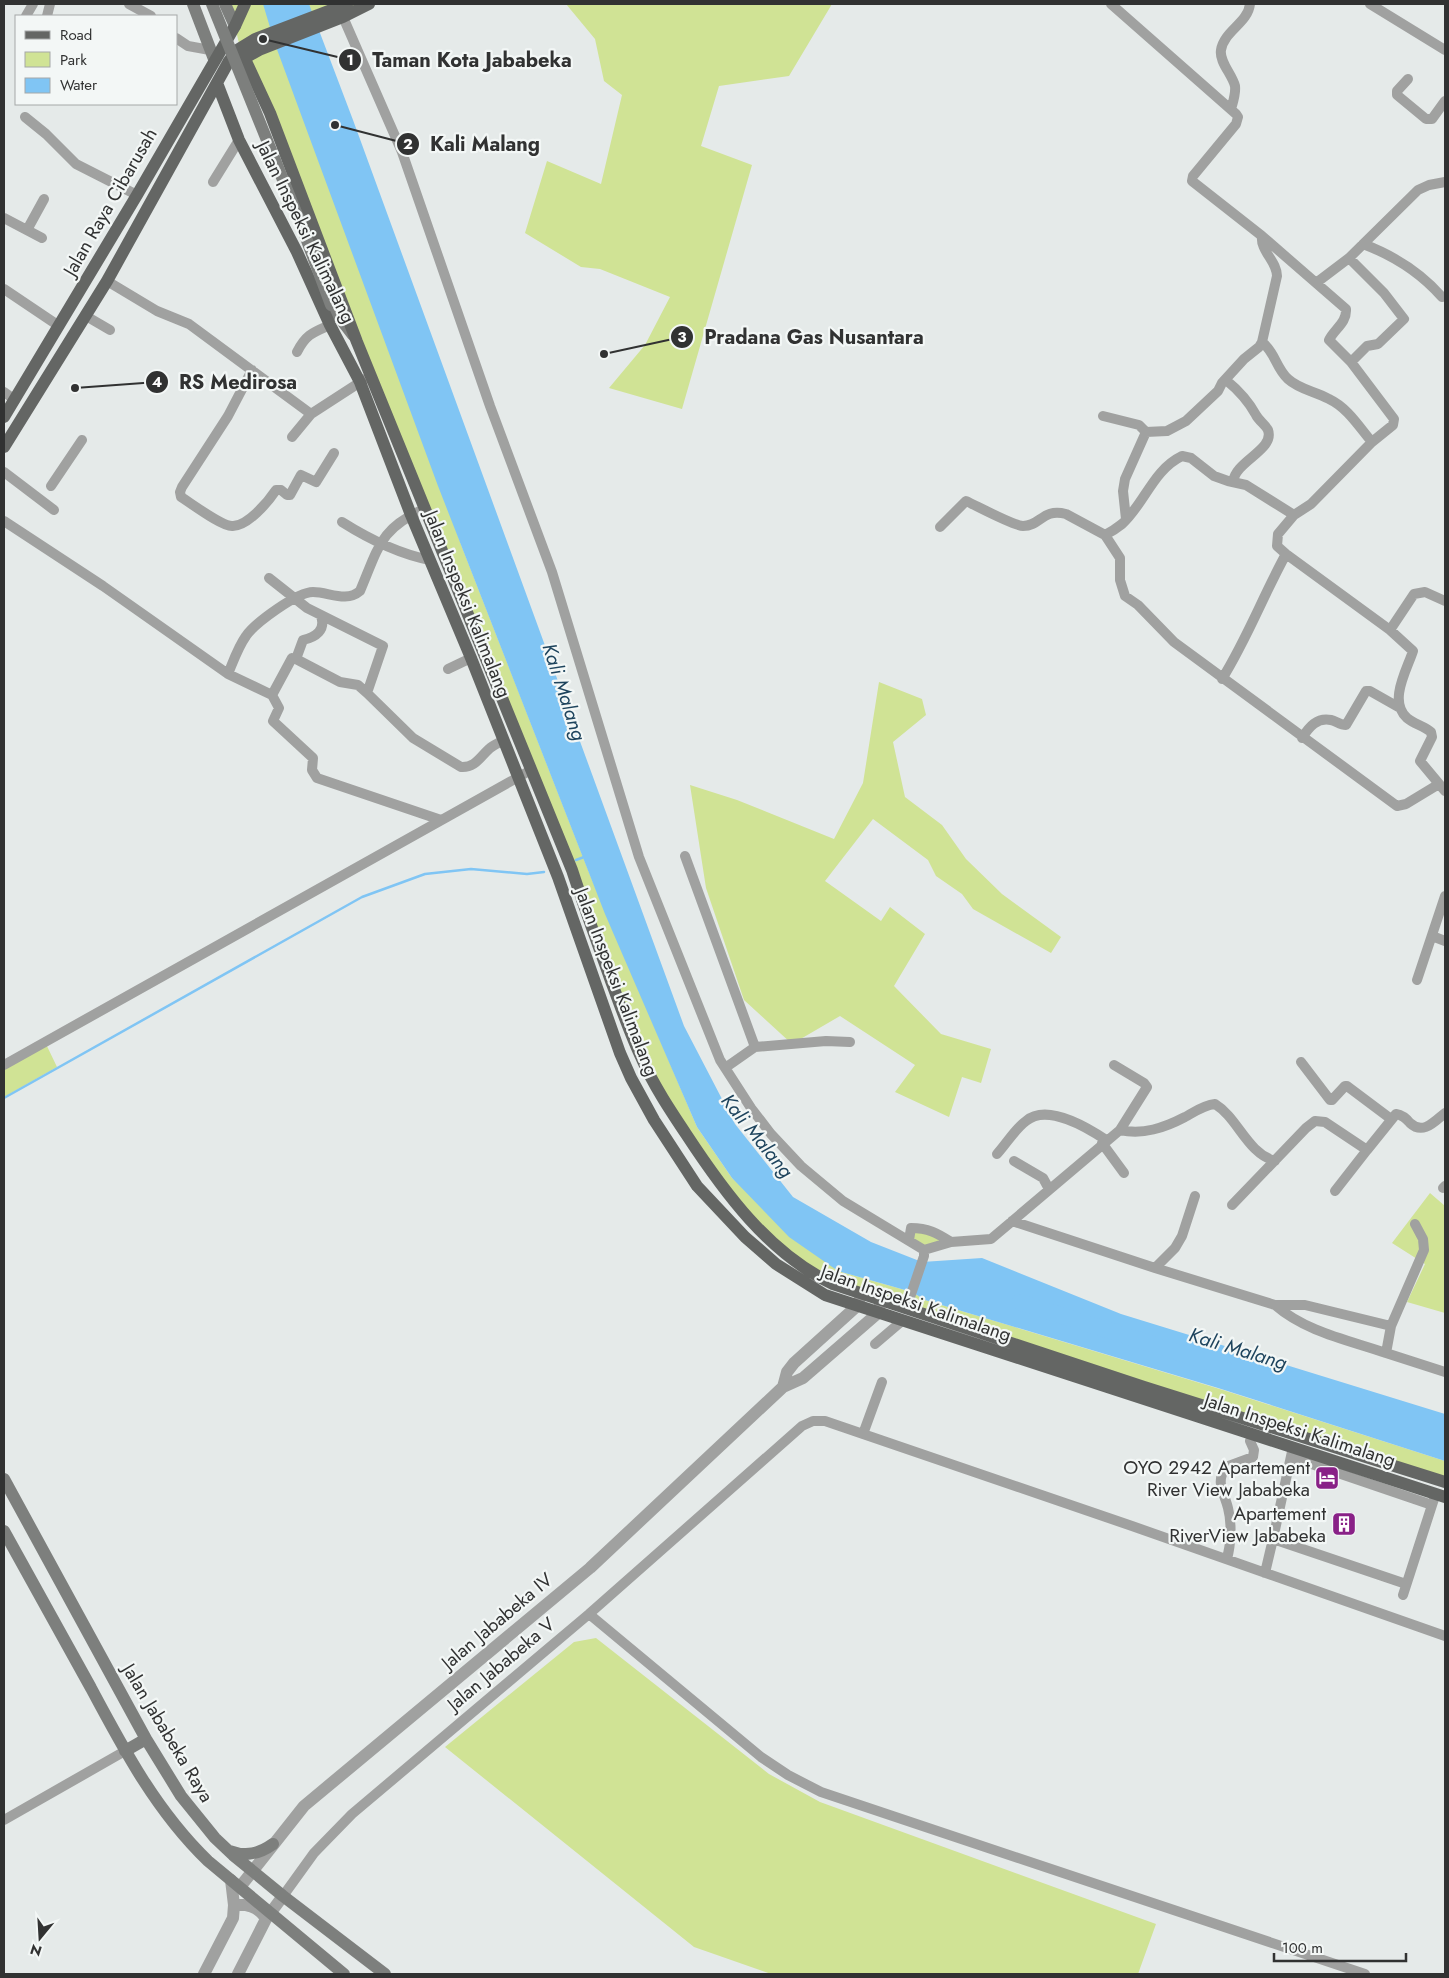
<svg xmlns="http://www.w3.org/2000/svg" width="1449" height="1978" viewBox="0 0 1449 1978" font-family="Jost,sans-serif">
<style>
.green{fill:#d0e395}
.water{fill:#80c5f4}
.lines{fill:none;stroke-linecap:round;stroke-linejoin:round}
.stream{stroke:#80c5f4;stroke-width:2.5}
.river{stroke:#80c5f4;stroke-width:16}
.minor{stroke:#a0a1a0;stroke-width:10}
.tertiary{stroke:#a0a1a0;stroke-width:12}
.secondary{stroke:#7d7f7d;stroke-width:12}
.primary{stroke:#646664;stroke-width:12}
.secondary-bridge{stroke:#7d7f7d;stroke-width:12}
.labels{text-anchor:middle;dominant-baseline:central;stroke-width:4.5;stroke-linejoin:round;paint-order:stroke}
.street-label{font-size:19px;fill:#313232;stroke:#f3f7f6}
.poi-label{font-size:19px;fill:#313232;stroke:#f3f7f6;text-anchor:end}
.water-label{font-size:20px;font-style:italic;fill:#1e445d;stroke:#f3f7f6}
.leader{fill:none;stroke:#313232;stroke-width:2}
.callout-dot{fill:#313232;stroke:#f3f7f6;stroke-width:2}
.mark-label{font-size:15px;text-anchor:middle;font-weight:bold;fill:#fff}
.callout-label{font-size:20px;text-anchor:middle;font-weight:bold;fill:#313232;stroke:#f3f7f6;stroke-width:4.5;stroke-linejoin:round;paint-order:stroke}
</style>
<rect width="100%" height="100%" fill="#e5eae9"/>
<path class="green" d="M 225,4 L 369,4 L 277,44 L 462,547 L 592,880 L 697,1127 L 732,1178 L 838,1271 L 912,1292 L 925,1300 L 1223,1390 L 1445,1461 L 1445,1482 L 833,1284 L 753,1223 L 666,1103 L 240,48 L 235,26 Z
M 566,4 L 832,4 L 789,76 L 719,86 L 701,146 L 752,165 L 682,409 L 609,388 L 645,345 L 670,297 L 600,269 L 581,267 L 525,233 L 547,161 L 601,184 L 622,95 L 604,81 L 595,39 Z
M 879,682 L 922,699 L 926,715 L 893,742 L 905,797 L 942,825 L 966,859 L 1002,894 L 1061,937 L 1051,953 L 973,909 L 962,894 L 936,876 L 928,860 L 873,819 L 825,881 L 881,921 L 890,907 L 925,934 L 894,986 L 941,1034 L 991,1049 L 981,1083 L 962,1077 L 949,1117 L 895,1092 L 915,1065 L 840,1016 L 792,1044 L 744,1000 L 706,888 L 690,785 L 737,800 L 834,839 L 863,783 Z
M 45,1042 L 57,1067 L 4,1097 L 4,1065 Z
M 1430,1193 L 1445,1206 L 1445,1313 L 1407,1302 L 1425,1264 L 1392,1243 Z
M 911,1228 L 951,1242 L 924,1250 L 909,1240 Z
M 596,1638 L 769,1774 L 820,1802 L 1156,1924 L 1138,1974 L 771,1974 L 694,1947 L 445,1747 L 574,1642 Z"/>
<path class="water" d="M 263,4 L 309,4 L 353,120 L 684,1026 L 735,1124 L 793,1197 L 871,1242 L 922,1262 L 982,1258 L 1121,1314 L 1445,1414 L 1445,1461 L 1218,1388 L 925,1300 L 912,1292 L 838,1271 L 789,1237 L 732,1178 L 697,1127 L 605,914 L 438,486 L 275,44 Z"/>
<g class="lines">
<path class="stream" d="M 576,860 L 584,857
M 4,1098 L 362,897 L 425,874 L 471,869 L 527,874 L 544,872"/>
<path class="river" d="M 1019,1302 L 1224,1367"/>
<path class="minor" d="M 129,4 L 151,16
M 1111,4 L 1236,114 L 1238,117 L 1236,124 L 1193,176 L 1192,181 L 1262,236 L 1346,309 C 1347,323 1334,329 1329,340 L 1351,362 L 1394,419 L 1393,425 L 1372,442 L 1311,504 L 1294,515 L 1278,534 L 1277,546 L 1286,554 L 1390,630 L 1413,651 C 1407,670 1388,701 1407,718 C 1414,724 1424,726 1431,732 L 1432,737 L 1420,761 L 1445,791
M 1370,4 L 1445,50
M 26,16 L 33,4
M 47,16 L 50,4
M 343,17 L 402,152 L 490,406 L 552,572 L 639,857 L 720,1060 L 751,1108 L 771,1134 L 801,1166 L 843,1201 L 924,1250 L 951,1242 L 991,1239 L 1120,1130 L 1147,1087 L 1144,1083 L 1114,1065
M 176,38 L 188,46 L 210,50
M 1408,79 L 1397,91 L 1397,95 L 1426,119 L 1432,119 L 1445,101
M 1231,109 C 1233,102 1236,94 1235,86 C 1232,74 1219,62 1221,50 C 1224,31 1248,23 1250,4
M 25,117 L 46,134 L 76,164 L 137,195
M 213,182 L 239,140
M 4,218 L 42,238
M 27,230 L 44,199
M 1363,244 C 1395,256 1420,272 1442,297
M 1349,258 L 1384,293 L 1404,319 L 1378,344 L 1367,346 L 1351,362
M 107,281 L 157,311 L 189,324 L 311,414
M 1316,283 L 1349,258 L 1418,190 L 1429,185 L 1445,182
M 4,289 L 59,326
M 86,316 L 110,330
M 1262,342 C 1275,352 1276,368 1288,379 C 1300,390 1315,391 1329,399 C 1348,408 1359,427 1372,442
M 297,352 C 306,334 314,332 330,325
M 252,370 L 228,416 L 182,487 L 180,492 L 181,497 C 191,503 221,526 232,526 C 247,527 268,502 276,490 L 281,490 L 287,495 L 290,495 L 301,475 L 316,482 L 334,453
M 1226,380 C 1237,389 1249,402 1256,415 C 1259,421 1265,424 1268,430 C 1275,450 1235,461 1233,482
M 4,392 L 15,400
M 1103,416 L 1139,425 L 1146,432 L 1125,479 L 1123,491 L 1126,519
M 1146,432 L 1167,431 L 1186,421 L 1218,391 L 1222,383 L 1244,359 L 1259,347 L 1262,342 L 1277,276 C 1277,261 1260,251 1262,236
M 292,437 L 311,414 L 365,379
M 4,472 L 54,510
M 51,486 L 82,440
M 4,521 L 103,586 L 228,674 L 272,695 L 279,708 L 273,721 L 313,758 L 312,770 L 317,778 L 441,820
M 342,522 C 369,539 399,554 430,560
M 940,527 L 966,501 C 977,506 1014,526 1023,526 C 1041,526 1042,508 1066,514 L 1105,535 C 1111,532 1117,528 1122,524 C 1145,503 1153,470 1182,456 L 1191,458 L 1214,476 L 1228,481 L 1246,485 L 1294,515
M 1105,535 L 1120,558 L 1120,580 L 1125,596 L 1138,605 L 1174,642 L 1397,806 L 1406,804 L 1439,784
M 269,578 L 307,608 L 383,646 L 367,693 L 413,738 L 461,767 C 475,768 480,757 489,749 C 493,745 499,743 504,740
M 1390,630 L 1414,594 L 1425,592 L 1445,601
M 296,659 L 340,682 L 358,685 L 367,693
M 448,669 L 471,658
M 228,674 C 233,662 238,647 246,636 C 255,623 297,592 313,592 C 329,592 346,603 360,591 C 378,549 380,527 425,509
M 1222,679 C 1247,639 1263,596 1286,554
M 272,695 L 292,658 L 296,659 L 303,640 C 316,637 326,630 321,616
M 1302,738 C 1309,727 1317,717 1331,720 C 1336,721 1340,725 1346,725 L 1366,691 L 1370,691 L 1400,708
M 685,856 L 755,1047 L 826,1041 L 850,1042
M 1432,936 L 1445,941
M 1417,980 L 1445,896
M 1301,1062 L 1330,1100 L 1332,1100 L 1345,1086 L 1347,1086 L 1391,1119
M 4,1065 L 531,770
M 725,1068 L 755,1047
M 1120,1130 C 1143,1135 1164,1128 1185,1117 C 1194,1112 1204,1105 1215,1104 C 1238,1118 1247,1153 1275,1161
M 1102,1143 L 1124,1173
M 997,1154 C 1007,1143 1015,1129 1026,1121 C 1047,1103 1088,1128 1106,1140
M 1014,1161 L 1043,1178 L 1049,1189
M 1443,1188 L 1445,1186
M 1335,1191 L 1367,1150
M 1232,1205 L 1306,1128 L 1315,1121 L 1325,1122 L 1367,1150 L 1396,1114 C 1402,1115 1406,1118 1410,1123 C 1423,1135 1434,1122 1445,1113
M 1012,1221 L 1155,1268 L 1275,1305 L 1305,1305 L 1391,1326
M 1415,1224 L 1423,1239 L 1424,1250 L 1391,1326 L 1386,1353 L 1445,1372
M 909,1240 L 911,1228 C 928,1228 937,1233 951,1242
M 1155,1268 L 1175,1248 L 1182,1236 L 1195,1196
M 1275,1305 C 1306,1332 1348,1340 1386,1353
M 906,1309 L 924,1256 L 924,1250
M 875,1344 L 902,1321
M 863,1434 L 882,1382
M 1293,1447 L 1273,1539 L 1406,1584
M 1291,1457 L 1432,1505
M 1227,1559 C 1231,1544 1232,1523 1228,1508 C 1224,1492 1215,1482 1226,1467 L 1253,1457 L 1254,1450 L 1250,1441 L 1253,1434
M 1265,1573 L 1273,1539
M 1403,1595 L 1434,1499
M 589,1614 L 761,1757 L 788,1775 L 821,1792 L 1365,1974
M 4,1820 L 125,1751
M 283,1896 L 314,1853 L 352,1814 L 589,1614 L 802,1426 L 813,1421 L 825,1421 L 1132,1526 L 1445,1636"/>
<path class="tertiary" d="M 783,1387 L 787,1372 L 794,1363 L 857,1306 L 860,1298
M 240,1887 L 304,1806 L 590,1568 L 783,1387 L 803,1378 L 878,1313 L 880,1305
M 234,1905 C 247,1904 257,1906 265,1917
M 204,1974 L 233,1918 L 234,1905 L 231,1880
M 238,1974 L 266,1919 L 283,1896"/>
<path class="secondary" d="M 193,4 L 214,59
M 225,4 L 235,26
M 333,309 L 353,335
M 4,1479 L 146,1739 L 181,1796 L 215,1838 L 233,1855 L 283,1896 L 385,1974
M 4,1531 C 33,1584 62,1636 91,1688 C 124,1750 157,1812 208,1861 L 344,1974
M 125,1751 L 146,1739
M 230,1851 C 246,1857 259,1854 273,1844"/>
<path class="primary" d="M 244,57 L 270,113 L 357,342 L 572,870 C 584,907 598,944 611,981 C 621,1007 630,1034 642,1059 C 654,1086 670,1110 686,1134 C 724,1192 769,1254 833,1284 L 1144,1387 L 1445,1482
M 238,62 L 259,50 L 343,17 L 369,4
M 217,83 L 239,140 L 297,252 L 330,325 L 360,382 L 411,515 L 471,658 L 558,877 L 620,1053 L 631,1078 L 654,1120 L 697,1186 L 745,1237 L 776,1264 L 825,1295 L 1445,1497
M 4,417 L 137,195 L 235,26 L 245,4
M 4,447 L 107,281 L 229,61 L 237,50 L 255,39 L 347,4"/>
<path class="secondary-bridge" d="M 212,4 L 302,227 L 331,305"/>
</g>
<defs>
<symbol id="hotel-square" viewBox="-11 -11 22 22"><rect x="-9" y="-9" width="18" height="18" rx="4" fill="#892187" stroke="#f3f7f6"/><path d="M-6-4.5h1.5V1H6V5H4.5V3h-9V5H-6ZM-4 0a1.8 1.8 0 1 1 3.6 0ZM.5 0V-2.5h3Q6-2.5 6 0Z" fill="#fff"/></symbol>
<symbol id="building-square" viewBox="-11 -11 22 22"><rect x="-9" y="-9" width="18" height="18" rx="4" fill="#892187" stroke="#f3f7f6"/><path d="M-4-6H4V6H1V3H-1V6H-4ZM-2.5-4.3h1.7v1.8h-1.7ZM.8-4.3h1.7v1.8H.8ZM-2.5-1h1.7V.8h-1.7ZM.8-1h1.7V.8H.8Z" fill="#fff"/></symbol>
</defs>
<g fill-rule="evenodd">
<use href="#hotel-square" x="1313" y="1464" width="28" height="28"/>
<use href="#building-square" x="1330" y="1510" width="28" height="28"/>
</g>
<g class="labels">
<g class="street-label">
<text transform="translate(110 202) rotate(-60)">Jalan Raya Cibarusah</text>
<text transform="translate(306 232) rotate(64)">Jalan Inspeksi Kalimalang</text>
<text transform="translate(468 604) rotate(68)">Jalan Inspeksi Kalimalang</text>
<text transform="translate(617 982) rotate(69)">Jalan Inspeksi Kalimalang</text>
<text transform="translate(916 1303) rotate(19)">Jalan Inspeksi Kalimalang</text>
<text transform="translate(1300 1430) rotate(18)">Jalan Inspeksi Kalimalang</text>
<text transform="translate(497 1621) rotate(-40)">Jalan Jababeka IV</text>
<text transform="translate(501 1664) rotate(-40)">Jalan Jababeka V</text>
<text transform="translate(168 1733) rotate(59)">Jalan Jababeka Raya</text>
</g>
<g class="poi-label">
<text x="1310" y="1467">OYO 2942 Apartement<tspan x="1310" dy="22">River View Jababeka</tspan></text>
<text x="1326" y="1513">Apartement<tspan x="1326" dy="22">RiverView Jababeka</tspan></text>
</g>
<g class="water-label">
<text transform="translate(564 692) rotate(72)">Kali Malang</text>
<text transform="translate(757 1136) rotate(51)">Kali Malang</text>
<text transform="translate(1238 1349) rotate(17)">Kali Malang</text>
</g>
</g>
<path class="leader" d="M263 39L350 60M335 125L408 144M604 354L682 337M75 388L157 382"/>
<g class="callout-dot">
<circle cx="263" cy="39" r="5"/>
<circle cx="335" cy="125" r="5"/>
<circle cx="604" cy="354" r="5"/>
<circle cx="75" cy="388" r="5"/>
<circle cx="350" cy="60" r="12"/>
<circle cx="408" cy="144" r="12"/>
<circle cx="682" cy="337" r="12"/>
<circle cx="157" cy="382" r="12"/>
</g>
<g class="mark-label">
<text x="350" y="65">1</text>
<text x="408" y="149">2</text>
<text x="682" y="342">3</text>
<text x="157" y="387">4</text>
</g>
<g class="callout-label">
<text x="472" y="67">Taman Kota Jababeka</text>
<text x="485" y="151">Kali Malang</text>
<text x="814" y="344">Pradana Gas Nusantara</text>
<text x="238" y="389">RS Medirosa</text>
</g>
<rect width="1449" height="1978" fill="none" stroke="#313232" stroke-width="10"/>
<rect x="15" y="15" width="162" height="90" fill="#f3f7f6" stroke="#a5a8a8"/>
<rect x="25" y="31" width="25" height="8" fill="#646664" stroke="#a5a8a8"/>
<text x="60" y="40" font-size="15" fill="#313232">Road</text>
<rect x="25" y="52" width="25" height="15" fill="#d0e395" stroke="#a5a8a8"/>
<text x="60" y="65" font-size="15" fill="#313232">Park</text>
<rect x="25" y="78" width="25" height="15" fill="#80c5f4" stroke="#a5a8a8"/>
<text x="60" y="90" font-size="15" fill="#313232">Water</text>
<g transform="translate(40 1938) rotate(198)" stroke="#f3f7f6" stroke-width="4" paint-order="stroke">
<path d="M0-4L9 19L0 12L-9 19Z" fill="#313232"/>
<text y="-8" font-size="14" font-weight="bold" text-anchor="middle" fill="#313232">N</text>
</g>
<path d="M1274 1953v8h132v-8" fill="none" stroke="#313232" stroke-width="2.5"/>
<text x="1282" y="1953" font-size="15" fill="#313232" stroke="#f3f7f6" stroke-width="4" paint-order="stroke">100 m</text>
</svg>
